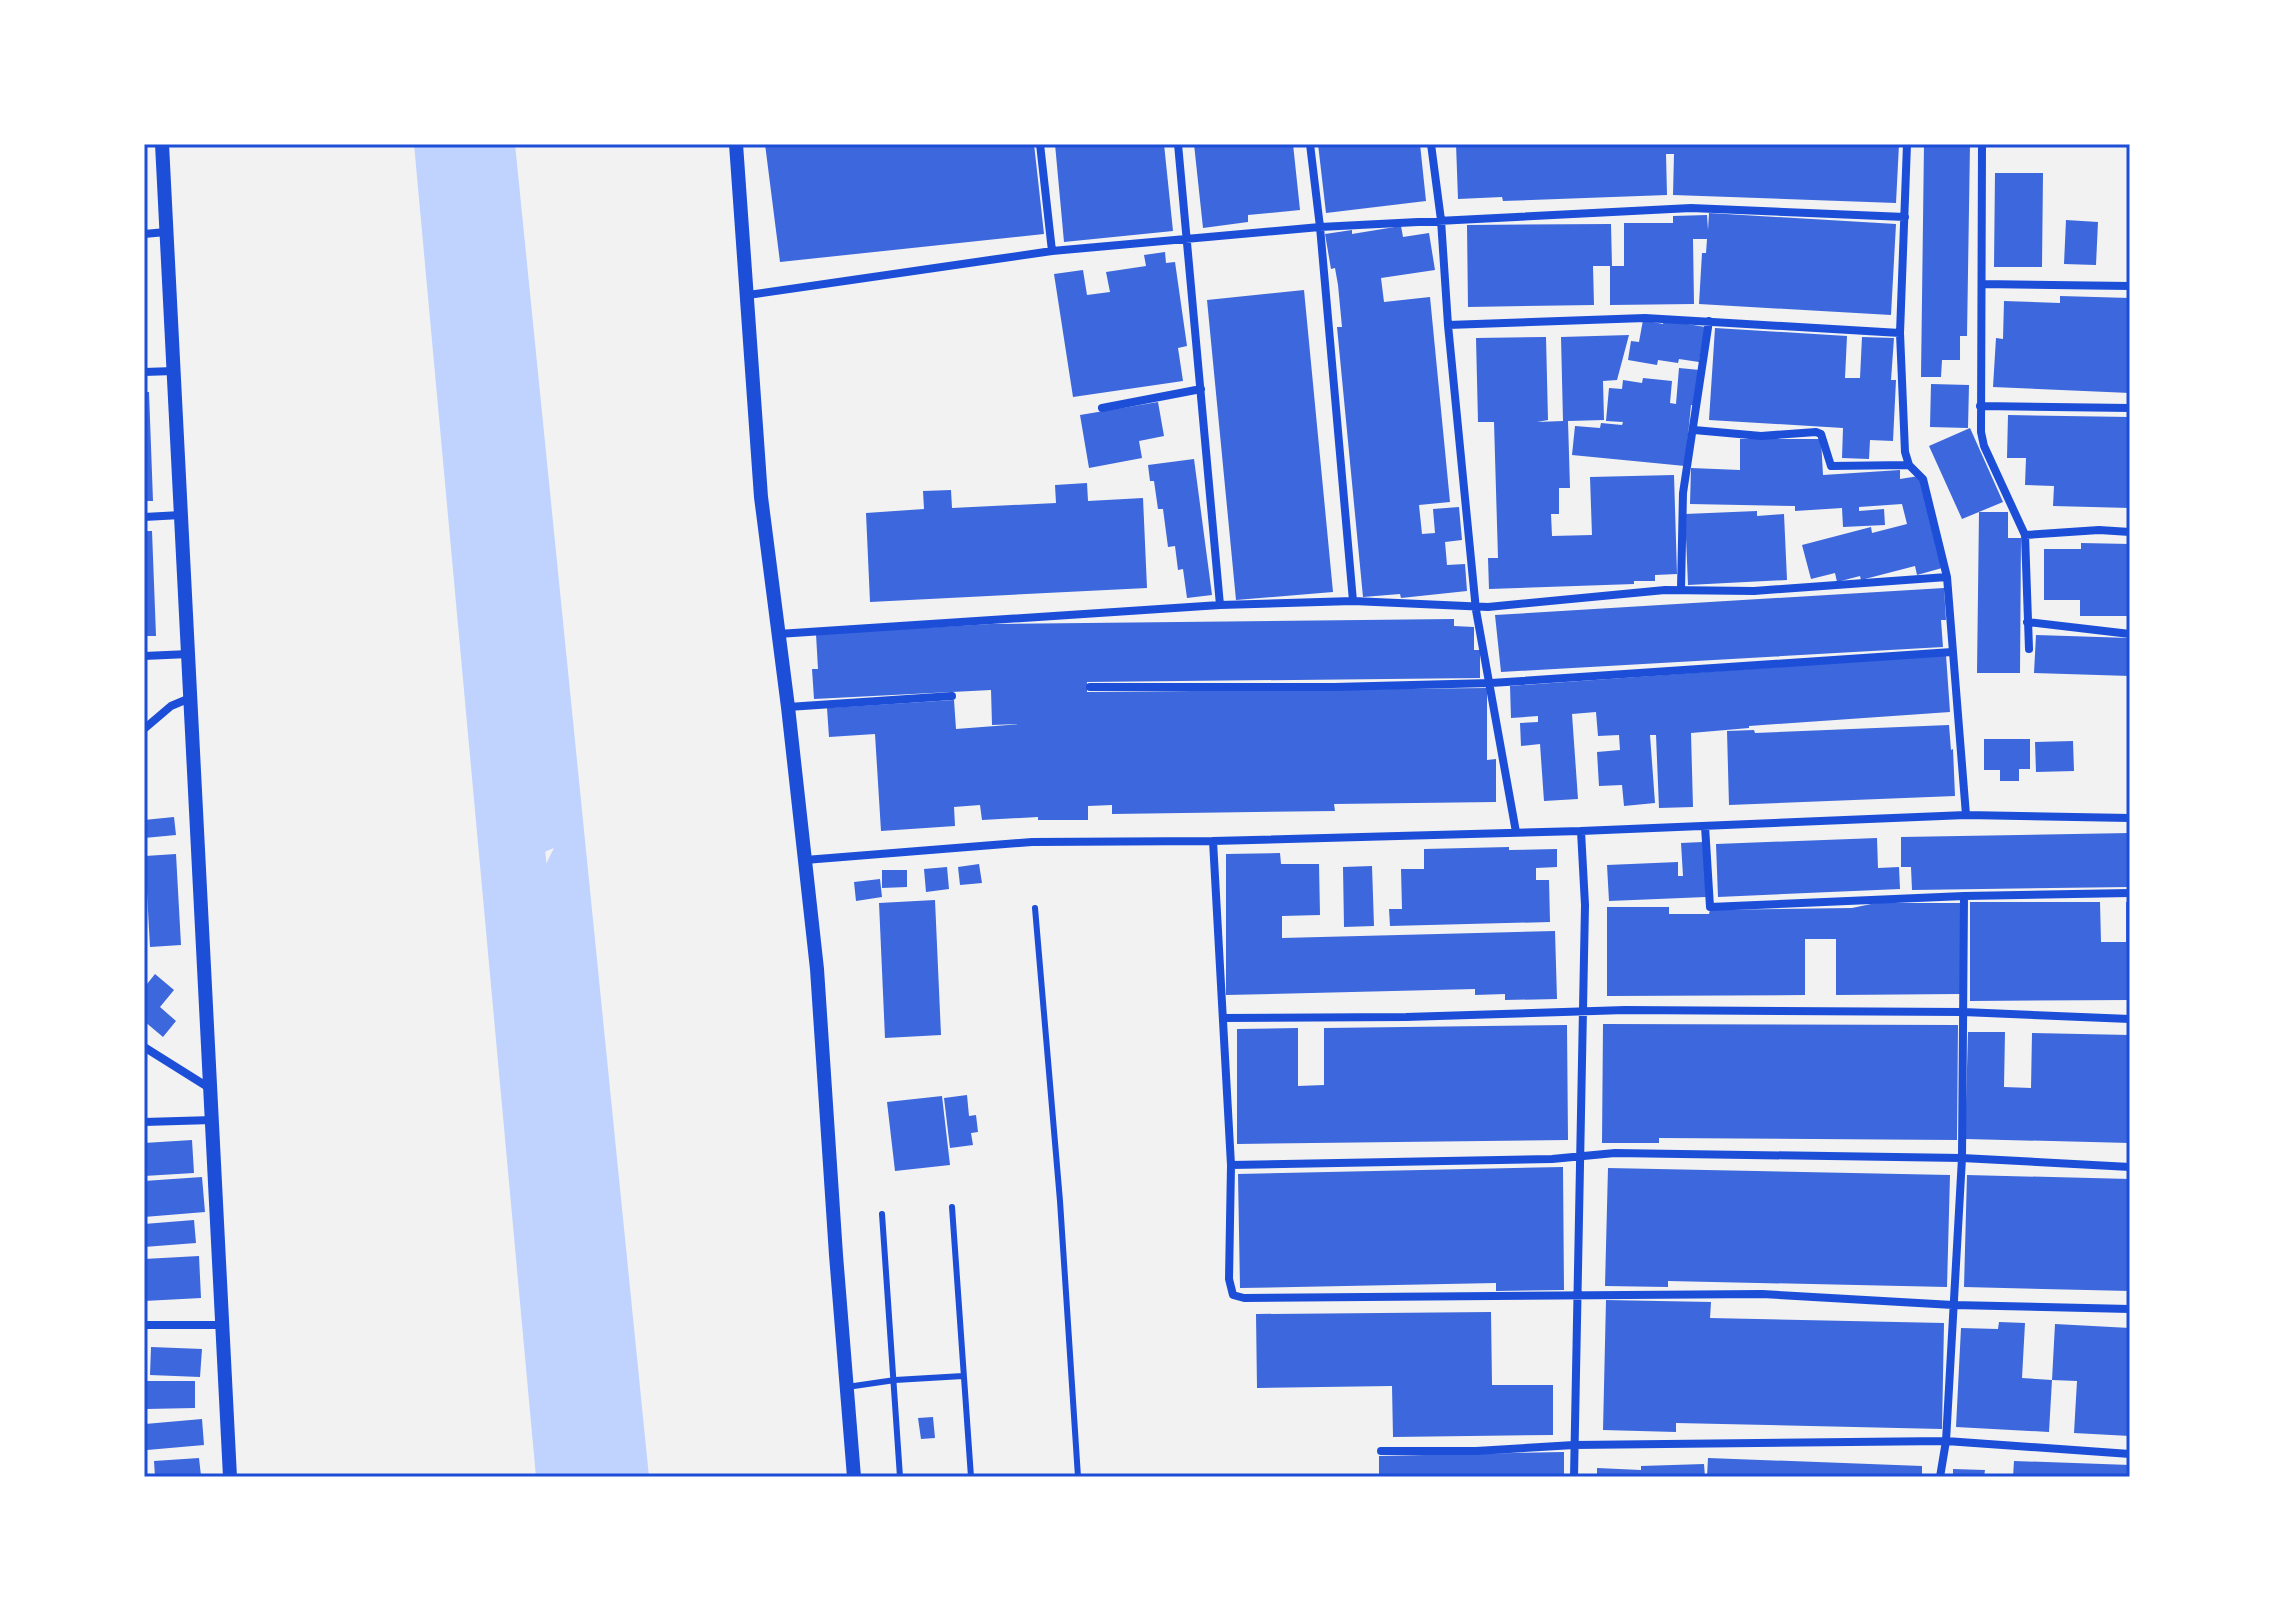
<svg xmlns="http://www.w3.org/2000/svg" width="2274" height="1621" viewBox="0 0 2274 1621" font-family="Bitter,serif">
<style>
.water{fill:#bfd3fe;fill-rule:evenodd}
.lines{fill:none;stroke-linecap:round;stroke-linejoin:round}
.river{stroke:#bfd3fe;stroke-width:38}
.building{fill:#3d67dc}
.service{stroke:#1d4ed8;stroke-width:6}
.minor{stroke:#1d4ed8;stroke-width:8}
.tertiary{stroke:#1d4ed8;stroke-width:14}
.neatline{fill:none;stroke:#1d4ed8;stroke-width:3}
</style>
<rect width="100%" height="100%" fill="#f2f2f2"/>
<path class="water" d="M 414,144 L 515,144 L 649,1477 L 536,1477 ZM 524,794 L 540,828 L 537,839 L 544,852 L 554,848 L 546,864 L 547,873 L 539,882 L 527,856 L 521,800 Z"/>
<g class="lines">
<path class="river" d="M 518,776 L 531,897"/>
</g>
<path class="building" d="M 765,144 L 1034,144 L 1044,234 L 780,262 Z
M 1055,144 L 1164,144 L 1173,231 L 1064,242 Z
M 1194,144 L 1293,144 L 1300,210 L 1248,215 L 1248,222 L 1203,228 Z
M 1318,144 L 1420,144 L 1426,201 L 1326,213 Z
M 1456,144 L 1899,144 L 1896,203 L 1673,195 L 1674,154 L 1666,154 L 1667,195 L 1503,201 L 1502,197 L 1458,199 Z
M 1924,144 L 1970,144 L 1967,336 L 1960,336 L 1960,360 L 1942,360 L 1941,377 L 1921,377 Z
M 1995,173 L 2043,173 L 2042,267 L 1994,267 Z
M 1709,213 L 1896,224 L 1891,315 L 1699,304 L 1702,253 L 1706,253 L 1707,239 L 1693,239 L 1694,304 L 1610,305 L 1610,266 L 1593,266 L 1594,305 L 1468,307 L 1467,225 L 1611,224 L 1612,266 L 1624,266 L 1624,223 L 1673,223 L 1673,216 L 1707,215 L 1708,230 Z
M 2066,220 L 2098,222 L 2096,265 L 2064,264 Z
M 1401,226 L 1403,237 L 1429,233 L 1435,270 L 1381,278 L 1384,302 L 1430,297 L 1450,502 L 1419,505 L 1422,534 L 1435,533 L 1433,509 L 1459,507 L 1462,540 L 1445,542 L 1447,565 L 1465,564 L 1467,591 L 1401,598 L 1400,594 L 1363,597 L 1337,327 L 1342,327 L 1338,285 L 1335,268 L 1331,269 L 1325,234 L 1352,230 L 1352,234 Z
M 1165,252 L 1166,263 L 1175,262 L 1187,346 L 1178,348 L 1183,381 L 1073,397 L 1054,274 L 1083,270 L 1087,295 L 1110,292 L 1106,272 L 1146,266 L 1144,255 Z
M 1304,290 L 1333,592 L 1236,600 L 1207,300 Z
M 2060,296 L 2130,298 L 2130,393 L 1993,387 L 1996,338 L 2003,339 L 2004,301 L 2060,303 Z
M 1643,320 L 1663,324 L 1664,320 L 1705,327 L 1699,362 L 1679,359 L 1678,363 L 1658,360 L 1657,365 L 1628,360 L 1631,341 L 1639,342 Z
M 1715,328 L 1847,336 L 1845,378 L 1860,378 L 1862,337 L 1894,338 L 1891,380 L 1896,380 L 1893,441 L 1870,440 L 1869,459 L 1842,458 L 1843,428 L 1709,420 Z
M 1629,335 L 1617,380 L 1603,381 L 1604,420 L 1568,421 L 1570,488 L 1559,488 L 1559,514 L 1551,514 L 1552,536 L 1592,535 L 1590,477 L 1674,475 L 1677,574 L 1655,575 L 1655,581 L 1634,581 L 1634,584 L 1489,589 L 1488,558 L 1498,558 L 1494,422 L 1478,422 L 1476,338 L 1546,337 L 1548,420 L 1537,422 L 1563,421 L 1561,337 Z
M 1679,368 L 1700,370 L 1697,406 L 1691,405 L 1685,466 L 1572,455 L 1575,426 L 1600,428 L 1601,423 L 1622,425 L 1623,422 L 1606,421 L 1609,388 L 1622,389 L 1623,380 L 1642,383 L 1643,378 L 1672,381 L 1670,403 L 1676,404 Z
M 1931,384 L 1969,385 L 1968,428 L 1930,427 Z
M 144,392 L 149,392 L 153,501 L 144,501 Z
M 1158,402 L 1164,436 L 1139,441 L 1142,458 L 1089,468 L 1080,415 Z
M 2008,415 L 2130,417 L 2130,508 L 2053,506 L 2054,486 L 2025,485 L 2026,458 L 2007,458 Z
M 1970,428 L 2003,502 L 1962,519 L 1929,446 Z
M 1740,439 L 1821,439 L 1823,475 L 1900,470 L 1900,479 L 1919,476 L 1942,568 L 1917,575 L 1915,566 L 1861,580 L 1860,576 L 1837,582 L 1835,573 L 1811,579 L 1802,545 L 1871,527 L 1872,533 L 1907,524 L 1902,504 L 1859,507 L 1859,511 L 1884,509 L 1885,525 L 1843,527 L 1842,508 L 1795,511 L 1795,506 L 1690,504 L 1691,468 L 1740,470 Z
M 1194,459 L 1212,595 L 1187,598 L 1183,569 L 1178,570 L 1175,546 L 1168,547 L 1163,509 L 1158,509 L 1154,481 L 1150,481 L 1148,465 Z
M 1087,483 L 1088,501 L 1143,498 L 1147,588 L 870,602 L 866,513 L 924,509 L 923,491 L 951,490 L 952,508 L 1056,503 L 1055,485 Z
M 1757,511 L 1757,516 L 1784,514 L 1787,580 L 1688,585 L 1685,514 Z
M 1979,512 L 2008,512 L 2008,538 L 2021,538 L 2020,673 L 1977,673 Z
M 144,531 L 152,531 L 156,636 L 144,636 Z
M 2081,543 L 2130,544 L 2130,616 L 2080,616 L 2080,600 L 2044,600 L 2044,549 L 2081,549 Z
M 1944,588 L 1946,620 L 1941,620 L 1943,647 L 1501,672 L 1495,615 Z
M 1454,619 L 1454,626 L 1474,627 L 1474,650 L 1480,650 L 1480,678 L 1087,682 L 1087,692 L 1487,688 L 1487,760 L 1496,759 L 1496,802 L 1334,804 L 1335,811 L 1112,814 L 1112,805 L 1088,806 L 1088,820 L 1038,820 L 1038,817 L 982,820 L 980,805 L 954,807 L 955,826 L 881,831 L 875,734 L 829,737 L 827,708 L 954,700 L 956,729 L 1020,724 L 992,725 L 991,690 L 814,699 L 812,669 L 818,669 L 816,634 L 991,624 Z
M 2036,635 L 2130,638 L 2130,676 L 2034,673 Z
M 1946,655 L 1950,712 L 1749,726 L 1749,728 L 1691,733 L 1693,807 L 1659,808 L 1656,735 L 1650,735 L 1655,803 L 1624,806 L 1622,785 L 1599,786 L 1597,752 L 1620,750 L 1619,735 L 1598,736 L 1596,712 L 1572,714 L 1578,799 L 1544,801 L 1540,744 L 1521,746 L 1520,723 L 1538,722 L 1538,716 L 1511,718 L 1510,686 Z
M 1949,725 L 1951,750 L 1953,749 L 1955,796 L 1729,805 L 1727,731 L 1754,730 L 1755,733 Z
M 1984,739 L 2030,739 L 2030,769 L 2019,769 L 2019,781 L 2000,781 L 2000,770 L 1984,770 Z
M 2073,741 L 2074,771 L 2036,772 L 2035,742 Z
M 174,817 L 176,835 L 144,838 L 144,820 Z
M 2130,833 L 2130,887 L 1912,890 L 1911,867 L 1901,867 L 1901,837 Z
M 1877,838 L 1878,868 L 1899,867 L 1900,889 L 1718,897 L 1716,844 Z
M 1703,842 L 1706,897 L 1609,901 L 1607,865 L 1678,862 L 1678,876 L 1683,876 L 1681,843 Z
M 1509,847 L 1509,850 L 1557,849 L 1557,867 L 1536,868 L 1536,880 L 1549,880 L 1550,922 L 1390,926 L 1389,909 L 1402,909 L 1401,869 L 1424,869 L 1424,849 Z
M 1280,853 L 1281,864 L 1319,864 L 1320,915 L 1282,916 L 1282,938 L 1555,931 L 1557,999 L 1505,1000 L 1505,994 L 1475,995 L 1475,989 L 1226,995 L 1226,854 Z
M 176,854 L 181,945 L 150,947 L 145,856 Z
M 979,864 L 982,883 L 960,885 L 958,867 Z
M 1372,866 L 1374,926 L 1344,927 L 1343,867 Z
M 947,867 L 949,889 L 926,892 L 924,869 Z
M 882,870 L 907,870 L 907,887 L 882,888 Z
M 880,879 L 882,897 L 856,901 L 854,882 Z
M 935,900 L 941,1035 L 885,1038 L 879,903 Z
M 1970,902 L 2100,902 L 2101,942 L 2126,942 L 2126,902 L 2130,902 L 2130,1000 L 1970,1001 Z
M 1876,903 L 1960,903 L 1960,994 L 1836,995 L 1836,939 L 1805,939 L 1805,995 L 1607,996 L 1607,907 L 1669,907 L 1669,914 L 1709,914 L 1710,910 L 1852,908 Z
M 155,974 L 174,990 L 160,1007 L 176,1021 L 163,1037 L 144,1021 L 144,982 L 147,984 Z
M 1603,1024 L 1958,1025 L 1957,1140 L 1659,1138 L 1659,1143 L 1602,1143 Z
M 1567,1025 L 1568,1140 L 1237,1144 L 1237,1029 L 1298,1028 L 1298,1086 L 1324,1085 L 1324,1028 Z
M 1968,1032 L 2005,1032 L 2004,1087 L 2031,1088 L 2032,1033 L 2130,1035 L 2130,1143 L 1965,1139 Z
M 967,1095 L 969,1116 L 976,1115 L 978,1132 L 971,1133 L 973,1145 L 950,1148 L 944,1098 Z
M 942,1096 L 950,1165 L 895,1171 L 887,1102 Z
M 192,1140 L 194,1173 L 144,1176 L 144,1143 Z
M 1563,1167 L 1564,1290 L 1496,1291 L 1496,1283 L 1240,1288 L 1238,1174 Z
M 1608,1168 L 1950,1175 L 1947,1287 L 1668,1281 L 1668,1287 L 1605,1286 Z
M 1967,1175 L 2130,1179 L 2130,1291 L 1964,1287 Z
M 202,1177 L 205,1212 L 144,1217 L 144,1181 Z
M 194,1220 L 196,1243 L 144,1247 L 144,1224 Z
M 199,1256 L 201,1298 L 144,1301 L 144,1259 Z
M 1606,1300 L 1711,1302 L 1710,1318 L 1944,1323 L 1942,1429 L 1676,1423 L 1676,1432 L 1603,1430 Z
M 1491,1312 L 1492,1385 L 1553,1385 L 1553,1435 L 1393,1437 L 1392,1386 L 1257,1388 L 1256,1314 Z
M 1999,1322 L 2025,1323 L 2022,1378 L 2052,1380 L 2049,1432 L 1956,1427 L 1961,1328 L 1998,1329 Z
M 2055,1324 L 2130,1328 L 2130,1436 L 2074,1433 L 2077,1381 L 2052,1380 Z
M 151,1347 L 202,1349 L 200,1377 L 150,1375 Z
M 146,1381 L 195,1381 L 195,1408 L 146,1409 Z
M 933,1417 L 935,1438 L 921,1439 L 918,1418 Z
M 202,1419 L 204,1445 L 147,1450 L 145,1424 Z
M 1564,1452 L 1564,1477 L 1379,1477 L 1379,1456 Z
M 199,1458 L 201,1476 L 155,1477 L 154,1461 Z
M 1708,1458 L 1922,1466 L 1922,1477 L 1707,1477 Z
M 2014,1461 L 2130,1465 L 2130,1477 L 2013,1477 Z
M 1704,1464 L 1705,1477 L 1597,1477 L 1597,1468 L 1641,1470 L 1641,1466 Z
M 1953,1469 L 1985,1470 L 1984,1477 L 1953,1477 Z"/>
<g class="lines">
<path class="service" d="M 1035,908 L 1060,1201 L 1078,1477
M 952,1207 L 971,1477
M 882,1214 L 900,1477
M 847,1387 L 895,1380 L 963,1376"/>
<path class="minor" d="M 1040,144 L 1052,251
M 1178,144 L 1220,605
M 1310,144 L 1320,227 L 1353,601
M 1431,144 L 1441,220 L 1448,325 L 1476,610 L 1516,832
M 1907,144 L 1900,333 L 1905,452 L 1909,465 L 1923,479 L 1947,577 L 1966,815
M 1982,144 L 1981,432 L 1984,446 L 2025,535 L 2029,649
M 144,234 L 166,232
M 1982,284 L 2130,286
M 748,295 L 1052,251 L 1320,227 L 1691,208 L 1905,217
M 1448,325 L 1645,318 L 1900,333
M 144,372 L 174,371
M 1980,406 L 2130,408
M 1102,408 L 1201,389
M 1694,430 L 1761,436 L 1816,432 L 1821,434 L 1831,466 L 1909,465
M 144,517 L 181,515
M 2025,535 L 2099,530 L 2130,532
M 1681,589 L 1683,493 L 1709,321
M 2027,622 L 2130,634
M 778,634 L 1220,605 L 1353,601 L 1488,607 L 1665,590 L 1754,591 L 1947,577
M 144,656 L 189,654
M 1090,687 L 1334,687 L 1491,683 L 1952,652
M 788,707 L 952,696
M 144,729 L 171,706 L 190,698
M 1705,826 L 1710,907 L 1964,896 L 2130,893
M 1213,841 L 1231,1165 L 1229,1279 L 1233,1295 L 1244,1298 L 1762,1294 L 1953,1305 L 2130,1309
M 805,860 L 1032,842 L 1213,841 L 1581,831 L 1966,815 L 2130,818
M 1223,1018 L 1406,1017 L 1625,1010 L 1963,1012 L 2130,1019
M 144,1047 L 211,1089
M 144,1122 L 213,1120
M 1231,1165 L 1552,1159 L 1615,1153 L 1962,1158 L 2130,1167
M 144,1325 L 220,1325
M 1381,1451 L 1476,1451 L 1574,1445 L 1946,1441 L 2130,1454
M 1574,1477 L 1585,905 L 1581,831
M 1940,1477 L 1946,1441 L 1962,1158 L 1964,896"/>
<path class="tertiary" d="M 162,144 L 230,1477
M 736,144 L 761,497 L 788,707 L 817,969 L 836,1255 L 854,1477"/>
</g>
<rect width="2274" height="1621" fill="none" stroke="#ffffff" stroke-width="292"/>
<rect x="146" y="146" width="1982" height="1329" class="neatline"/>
</svg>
